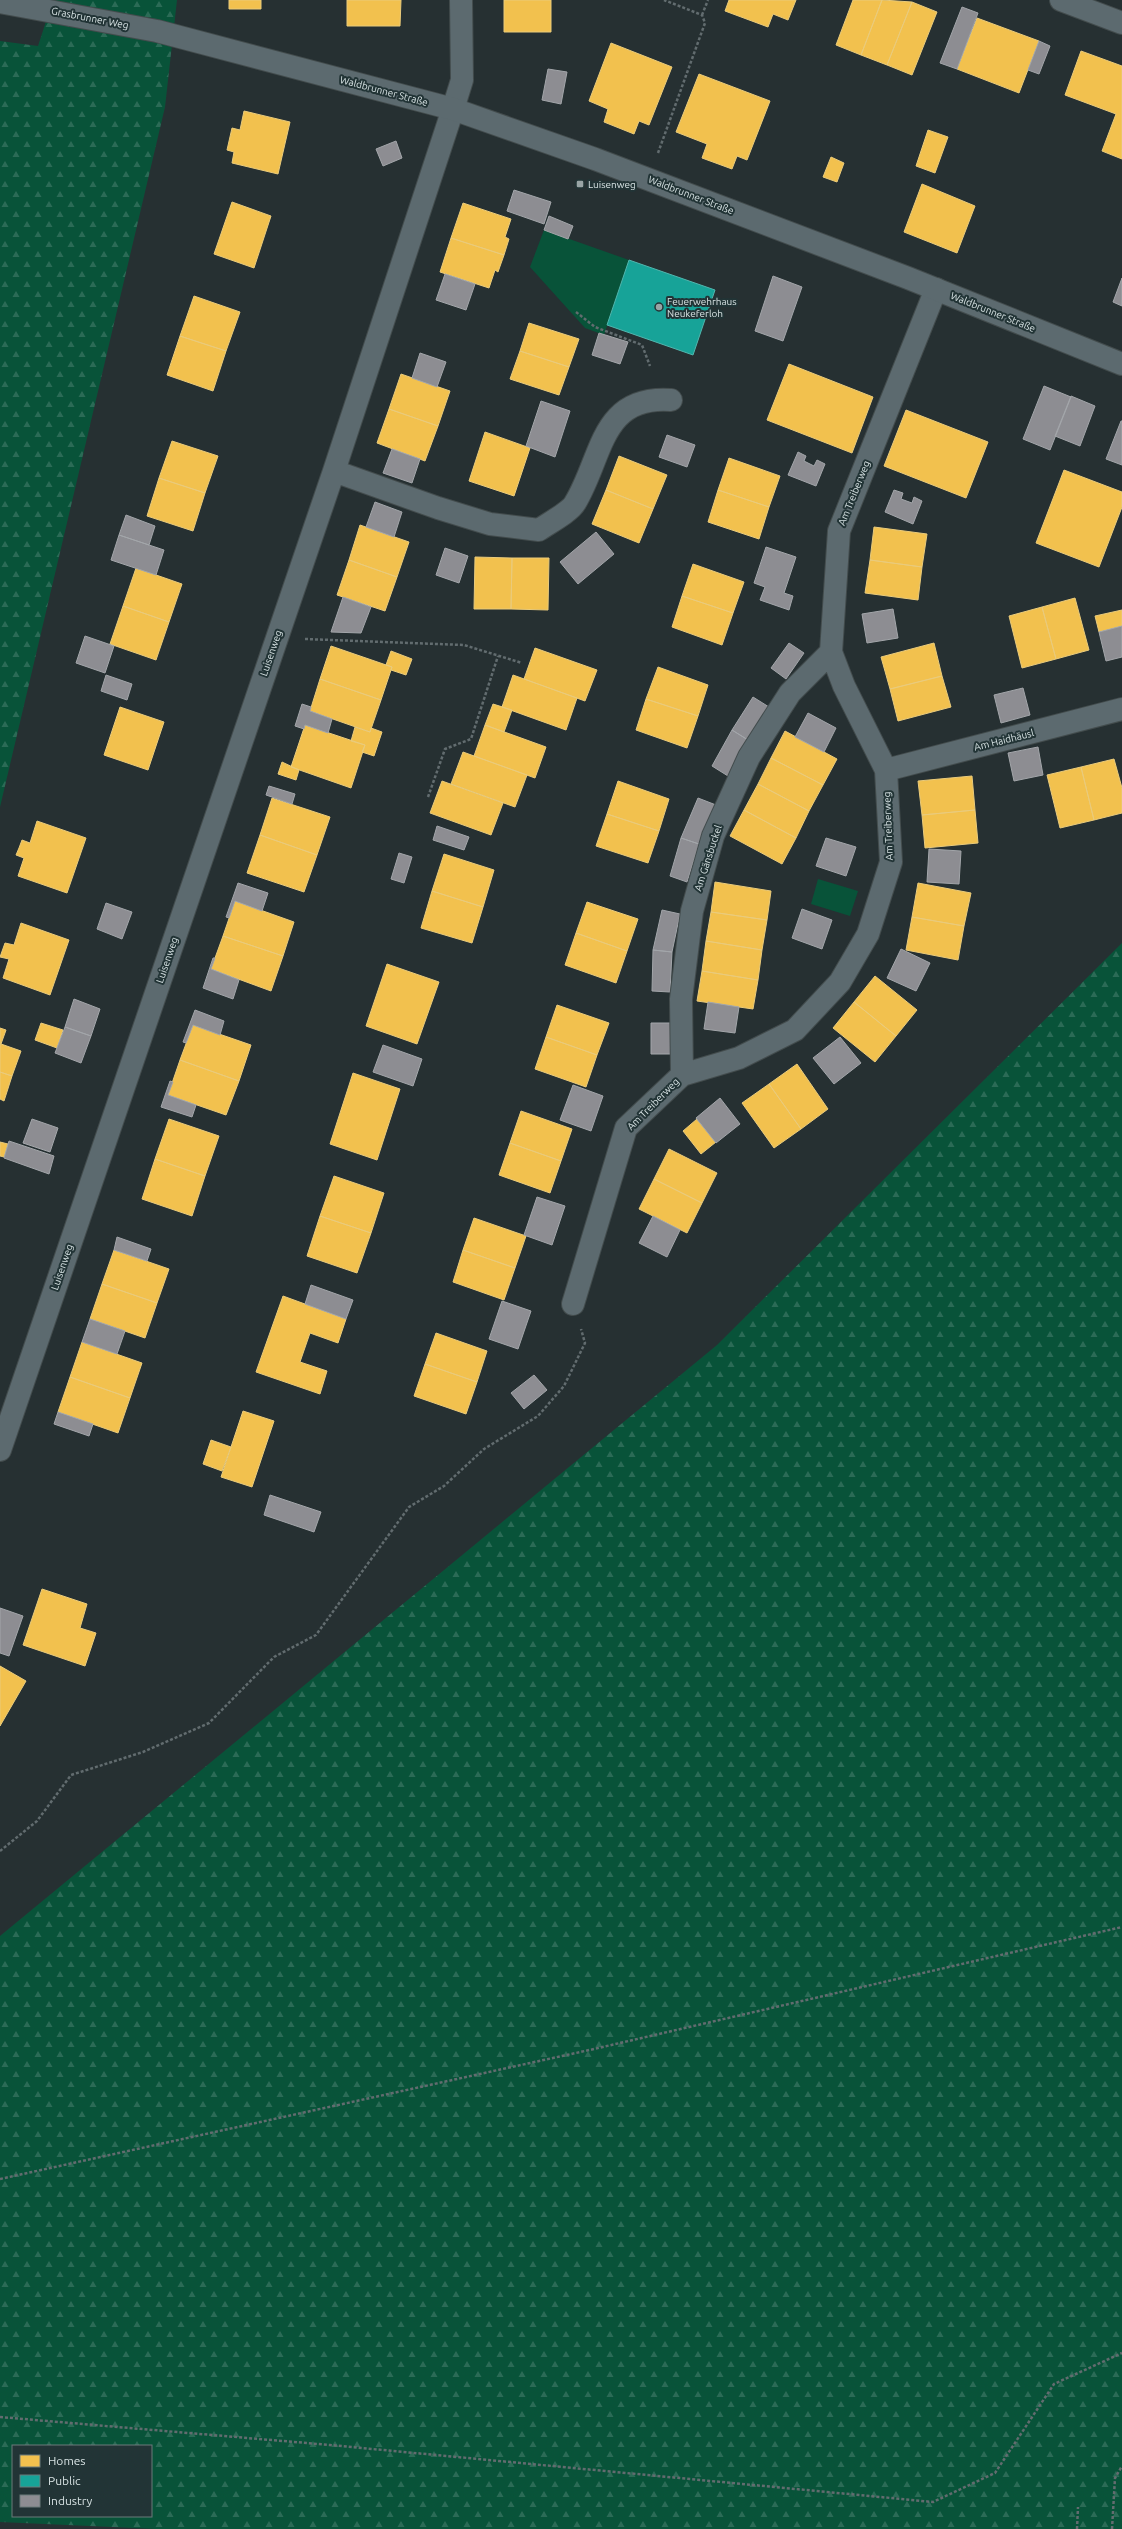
<svg xmlns="http://www.w3.org/2000/svg" width="1122" height="2529" viewBox="0 0 1122 2529" font-family="Ubuntu,sans-serif">
<style>
.forest{fill:url(#forest-firs);fill-rule:evenodd}
.park{fill:#085339}
.homes{fill:#f2c14e;stroke:#eacb7b}
.public{fill:#17a398;stroke:#51b6ae}
.industry{fill:#8d8d92;stroke:#a3a6aa}
.lines{fill:none;stroke-linecap:round;stroke-linejoin:round}
.minor-casing{stroke:#434c4d;stroke-width:24}
.tertiary-casing{stroke:#434c4d;stroke-width:24}
.path{stroke:#626c6f;stroke-width:2.5;stroke-dasharray:3 2;stroke-linecap:butt}
.minor{stroke:#5c6a6f;stroke-width:22}
.tertiary{stroke:#5c6a6f;stroke-width:22}
.poi-dot{fill:#99a4a5;stroke:#223436;stroke-width:1.5}
.labels{text-anchor:middle;dominant-baseline:central;stroke-width:4;stroke-linejoin:round;paint-order:stroke}
.street-label{font-size:10px;fill:#d7e2e3;stroke:#223436}
.poi-label{font-size:10px;fill:#d7e2e3;stroke:#223436;text-anchor:start}
</style>
<defs>
<pattern id="forest-firs" width="22" height="20" patternUnits="userSpaceOnUse"><rect width="22" height="20" fill="#085339"/><path d="M5 1l3.5 6h-7zM16 11l3.5 6h-7z" fill="#2b6b56"/></pattern>
</defs>
<rect width="100%" height="100%" fill="#263032"/>
<path class="forest" d="M 53,0 L 177,0 L 165,107 L 0,807 L 0,41 L 38,46 Z
M 1122,943 L 1122,2529 L 157,2529 L 0,2522 L 0,1936 L 717,1345 ZM 13,2446 L 151,2446 L 151,2516 L 13,2516 Z"/>
<path class="park" d="M 544,230 L 629,260 L 604,335 L 585,328 L 530,267 Z
M 818,879 L 858,891 L 850,916 L 811,904 Z"/>
<path class="homes" d="M 229,0 L 261,0 L 261,9 L 229,9 Z
M 347,0 L 401,0 L 400,26 L 347,26 Z
M 504,0 L 551,0 L 551,32 L 504,32 Z
M 729,0 L 796,0 L 788,20 L 773,14 L 768,27 L 725,11 Z
M 853,0 L 882,0 L 861,55 L 836,45 Z
M 882,0 L 912,2 L 887,65 L 861,55 Z
M 912,2 L 937,12 L 912,75 L 887,65 Z
M 977,18 L 1039,41 L 1019,93 L 957,69 Z
M 611,43 L 672,67 L 649,125 L 639,121 L 634,134 L 604,122 L 608,109 L 589,101 Z
M 1081,51 L 1122,66 L 1122,159 L 1102,151 L 1116,114 L 1065,95 Z
M 699,74 L 770,101 L 747,160 L 737,156 L 732,169 L 702,158 L 707,144 L 676,132 Z
M 244,111 L 290,122 L 278,174 L 232,163 L 234,152 L 227,150 L 232,128 L 240,130 Z
M 928,130 L 948,137 L 935,173 L 916,166 Z
M 831,157 L 844,163 L 837,182 L 823,177 Z
M 922,184 L 975,206 L 957,253 L 904,232 Z
M 232,202 L 271,216 L 254,268 L 214,254 Z
M 463,203 L 511,219 L 505,237 L 509,239 L 504,255 L 451,238 Z
M 451,238 L 504,255 L 498,272 L 495,270 L 489,288 L 440,272 Z
M 194,296 L 240,312 L 226,351 L 180,336 Z
M 529,323 L 579,339 L 569,367 L 520,351 Z
M 180,336 L 226,351 L 213,391 L 167,375 Z
M 520,351 L 569,367 L 559,395 L 510,379 Z
M 789,364 L 873,397 L 852,453 L 767,420 Z
M 401,374 L 450,391 L 438,426 L 389,409 Z
M 389,409 L 438,426 L 425,461 L 377,443 Z
M 906,410 L 988,442 L 966,498 L 884,466 Z
M 485,432 L 530,448 L 514,496 L 469,481 Z
M 172,441 L 218,456 L 205,493 L 159,478 Z
M 619,456 L 667,475 L 653,509 L 606,490 Z
M 729,458 L 780,476 L 769,507 L 718,490 Z
M 1064,470 L 1122,492 L 1122,507 L 1099,567 L 1036,543 Z
M 159,478 L 205,493 L 193,531 L 147,516 Z
M 606,490 L 653,509 L 639,543 L 592,524 Z
M 718,490 L 769,507 L 759,539 L 708,522 Z
M 360,525 L 409,542 L 397,577 L 349,560 Z
M 874,527 L 927,534 L 922,567 L 870,560 Z
M 475,557 L 512,558 L 511,609 L 474,609 Z
M 512,558 L 549,558 L 548,610 L 511,609 Z
M 349,560 L 397,577 L 385,611 L 337,595 Z
M 870,560 L 922,567 L 918,600 L 865,593 Z
M 693,564 L 744,582 L 733,613 L 682,596 Z
M 136,568 L 182,584 L 169,622 L 123,606 Z
M 682,596 L 733,613 L 722,645 L 672,627 Z
M 1075,598 L 1089,650 L 1056,659 L 1042,607 Z
M 123,606 L 169,622 L 156,660 L 110,644 Z
M 1042,607 L 1056,659 L 1022,668 L 1009,616 Z
M 1122,610 L 1122,626 L 1099,632 L 1095,616 Z
M 934,643 L 942,676 L 890,689 L 881,657 Z
M 331,646 L 392,667 L 381,700 L 320,679 Z
M 535,648 L 597,670 L 585,701 L 524,679 Z
M 391,651 L 412,659 L 406,675 L 391,670 L 392,667 L 386,665 Z
M 658,667 L 708,685 L 698,716 L 646,699 Z
M 513,675 L 577,698 L 566,730 L 502,707 Z
M 942,676 L 951,707 L 898,721 L 890,689 Z
M 320,679 L 381,700 L 370,732 L 310,711 Z
M 646,699 L 698,716 L 687,748 L 636,730 Z
M 493,704 L 512,710 L 504,732 L 485,725 Z
M 120,707 L 164,722 L 148,770 L 104,755 Z
M 305,725 L 365,745 L 351,788 L 291,767 Z
M 485,725 L 546,747 L 535,778 L 474,756 Z
M 355,727 L 370,732 L 371,728 L 382,732 L 374,756 L 362,752 L 365,745 L 351,741 Z
M 785,731 L 837,759 L 823,785 L 771,758 Z
M 463,752 L 527,775 L 515,807 L 451,784 Z
M 771,758 L 823,785 L 809,811 L 758,784 Z
M 1114,759 L 1122,788 L 1122,813 L 1094,820 L 1081,767 Z
M 282,762 L 299,770 L 296,780 L 278,774 Z
M 1081,767 L 1094,820 L 1060,828 L 1047,775 Z
M 972,776 L 975,810 L 922,815 L 918,781 Z
M 442,781 L 503,803 L 491,835 L 430,813 Z
M 618,781 L 669,799 L 659,831 L 607,814 Z
M 758,784 L 809,811 L 796,838 L 744,810 Z
M 272,798 L 330,817 L 317,855 L 260,835 Z
M 744,810 L 796,838 L 782,864 L 730,836 Z
M 975,810 L 978,843 L 925,848 L 922,815 Z
M 607,814 L 659,831 L 648,863 L 596,846 Z
M 37,821 L 86,838 L 67,893 L 18,876 L 24,858 L 16,855 L 19,848 L 22,840 L 30,843 Z
M 260,835 L 317,855 L 304,892 L 247,873 Z
M 444,854 L 494,870 L 483,907 L 432,891 Z
M 715,882 L 771,891 L 767,920 L 711,912 Z
M 918,883 L 971,893 L 964,926 L 912,917 Z
M 432,891 L 483,907 L 472,943 L 421,928 Z
M 235,901 L 294,922 L 283,956 L 223,936 Z
M 587,902 L 638,919 L 627,951 L 576,933 Z
M 711,912 L 767,920 L 762,950 L 706,941 Z
M 912,917 L 964,926 L 958,960 L 906,950 Z
M 21,923 L 69,940 L 50,995 L 3,978 L 9,959 L 0,957 L 5,943 L 14,945 Z
M 576,933 L 627,951 L 616,983 L 565,965 Z
M 223,936 L 283,956 L 271,991 L 211,969 Z
M 706,941 L 762,950 L 758,980 L 702,971 Z
M 387,964 L 439,982 L 417,1044 L 366,1026 Z
M 702,971 L 758,980 L 753,1009 L 697,1001 Z
M 875,976 L 917,1010 L 896,1036 L 854,1002 Z
M 854,1002 L 896,1036 L 875,1062 L 833,1028 Z
M 557,1005 L 609,1023 L 597,1055 L 546,1037 Z
M 41,1023 L 63,1030 L 57,1048 L 35,1040 Z
M 193,1025 L 251,1045 L 239,1081 L 180,1060 Z
M 0,1028 L 6,1030 L 1,1044 L 21,1051 L 12,1076 L 0,1072 Z
M 546,1037 L 597,1055 L 586,1087 L 535,1069 Z
M 180,1060 L 239,1081 L 226,1115 L 168,1095 Z
M 797,1064 L 828,1109 L 801,1129 L 769,1084 Z
M 0,1072 L 12,1076 L 4,1101 L 0,1099 Z
M 353,1073 L 400,1089 L 377,1160 L 330,1144 Z
M 769,1084 L 801,1129 L 774,1148 L 742,1103 Z
M 521,1111 L 572,1129 L 561,1161 L 510,1143 Z
M 169,1119 L 219,1136 L 205,1176 L 155,1159 Z
M 697,1119 L 716,1142 L 701,1154 L 683,1131 Z
M 0,1142 L 8,1144 L 4,1157 L 0,1156 Z
M 510,1143 L 561,1161 L 550,1193 L 499,1175 Z
M 669,1149 L 717,1173 L 702,1203 L 654,1179 Z
M 155,1159 L 205,1176 L 192,1216 L 142,1199 Z
M 334,1176 L 384,1193 L 371,1233 L 320,1216 Z
M 654,1179 L 702,1203 L 687,1233 L 639,1209 Z
M 320,1216 L 371,1233 L 357,1273 L 307,1256 Z
M 474,1218 L 526,1236 L 515,1268 L 463,1250 Z
M 114,1250 L 169,1269 L 157,1303 L 102,1284 Z
M 463,1250 L 515,1268 L 504,1300 L 453,1282 Z
M 102,1284 L 157,1303 L 145,1338 L 90,1319 Z
M 283,1296 L 346,1319 L 338,1343 L 310,1333 L 300,1362 L 327,1371 L 320,1394 L 256,1372 Z
M 436,1333 L 487,1351 L 477,1382 L 425,1364 Z
M 82,1342 L 142,1363 L 130,1398 L 70,1377 Z
M 425,1364 L 477,1382 L 466,1414 L 414,1396 Z
M 70,1377 L 130,1398 L 118,1433 L 58,1412 Z
M 243,1411 L 274,1421 L 252,1487 L 221,1477 Z
M 211,1440 L 231,1447 L 222,1471 L 203,1464 Z
M 42,1589 L 87,1604 L 80,1628 L 96,1633 L 85,1666 L 23,1645 Z
M 0,1666 L 26,1681 L 0,1726 Z"/>
<path class="public" d="M 629,260 L 715,290 L 693,355 L 607,325 Z"/>
<path class="industry" d="M 962,7 L 978,13 L 957,69 L 940,63 Z
M 1039,41 L 1050,46 L 1039,74 L 1028,70 Z
M 548,69 L 567,72 L 561,104 L 542,100 Z
M 396,141 L 402,158 L 383,166 L 376,149 Z
M 514,190 L 551,202 L 544,224 L 507,211 Z
M 549,216 L 573,226 L 568,239 L 544,230 Z
M 445,274 L 475,284 L 466,310 L 436,300 Z
M 773,276 L 802,287 L 783,341 L 755,331 Z
M 1122,278 L 1122,306 L 1113,302 Z
M 599,333 L 628,342 L 620,364 L 592,355 Z
M 420,353 L 446,362 L 437,387 L 412,378 Z
M 1044,386 L 1071,397 L 1050,450 L 1023,439 Z
M 1071,396 L 1095,406 L 1080,446 L 1055,436 Z
M 541,401 L 570,411 L 555,457 L 526,446 Z
M 1121,421 L 1122,421 L 1122,465 L 1106,459 Z
M 667,435 L 695,445 L 687,467 L 659,457 Z
M 392,449 L 420,459 L 412,483 L 383,473 Z
M 798,452 L 806,456 L 804,461 L 814,466 L 817,460 L 825,464 L 816,486 L 788,475 Z
M 894,490 L 903,493 L 901,499 L 912,503 L 914,497 L 922,501 L 913,524 L 885,512 Z
M 375,502 L 402,512 L 394,537 L 366,527 Z
M 126,515 L 155,526 L 149,545 L 119,535 Z
M 596,532 L 614,554 L 578,584 L 560,562 Z
M 119,535 L 164,550 L 156,575 L 111,560 Z
M 766,547 L 796,557 L 784,593 L 793,596 L 789,610 L 760,600 L 765,587 L 754,583 Z
M 445,548 L 468,556 L 459,583 L 436,575 Z
M 343,597 L 371,607 L 361,633 L 331,632 Z
M 893,609 L 898,638 L 867,643 L 862,614 Z
M 1122,626 L 1122,657 L 1106,661 L 1099,632 Z
M 85,636 L 114,646 L 105,673 L 76,663 Z
M 789,643 L 804,653 L 786,679 L 771,668 Z
M 106,675 L 132,684 L 127,700 L 101,691 Z
M 1023,688 L 1030,715 L 1001,723 L 994,695 Z
M 753,697 L 769,707 L 748,740 L 732,730 Z
M 302,704 L 311,707 L 310,711 L 332,719 L 328,733 L 305,725 L 304,729 L 295,726 Z
M 808,713 L 836,728 L 824,752 L 795,737 Z
M 732,730 L 748,740 L 728,776 L 712,766 Z
M 1038,747 L 1043,775 L 1014,781 L 1008,753 Z
M 269,786 L 295,794 L 292,804 L 266,795 Z
M 698,798 L 716,805 L 699,844 L 681,838 Z
M 437,826 L 469,837 L 464,850 L 433,840 Z
M 681,838 L 699,844 L 687,882 L 670,876 Z
M 826,838 L 856,847 L 846,876 L 816,866 Z
M 929,849 L 961,851 L 959,884 L 927,882 Z
M 399,853 L 412,857 L 404,883 L 391,879 Z
M 238,883 L 268,893 L 262,911 L 235,901 L 229,918 L 226,917 Z
M 106,903 L 132,912 L 122,939 L 97,929 Z
M 802,909 L 832,920 L 822,949 L 792,938 Z
M 662,910 L 680,914 L 672,952 L 653,950 Z
M 901,949 L 930,963 L 916,991 L 887,978 Z
M 653,950 L 672,952 L 670,992 L 652,991 Z
M 213,958 L 215,958 L 211,969 L 239,980 L 233,999 L 203,988 Z
M 74,999 L 100,1009 L 91,1036 L 65,1027 Z
M 708,1002 L 739,1007 L 735,1033 L 704,1029 Z
M 195,1010 L 224,1021 L 220,1035 L 193,1025 L 186,1043 L 183,1042 Z
M 651,1023 L 671,1023 L 671,1054 L 651,1054 Z
M 65,1027 L 91,1036 L 81,1063 L 55,1053 Z
M 840,1037 L 861,1063 L 834,1084 L 813,1058 Z
M 383,1045 L 422,1059 L 413,1086 L 373,1072 Z
M 170,1081 L 173,1082 L 168,1095 L 196,1105 L 192,1117 L 161,1107 Z
M 573,1085 L 603,1096 L 591,1131 L 560,1120 Z
M 720,1098 L 740,1124 L 716,1143 L 696,1118 Z
M 32,1119 L 58,1128 L 50,1152 L 23,1143 Z
M 9,1141 L 54,1156 L 49,1174 L 4,1158 Z
M 537,1197 L 565,1206 L 552,1245 L 524,1235 Z
M 653,1216 L 680,1230 L 667,1257 L 639,1243 Z
M 117,1237 L 151,1249 L 147,1261 L 114,1250 Z
M 311,1285 L 353,1300 L 346,1319 L 305,1304 Z
M 502,1301 L 531,1311 L 518,1349 L 489,1339 Z
M 90,1319 L 125,1331 L 117,1354 L 82,1342 Z
M 534,1375 L 547,1390 L 524,1409 L 511,1393 Z
M 58,1412 L 93,1424 L 89,1436 L 54,1424 Z
M 270,1495 L 321,1512 L 314,1532 L 264,1515 Z
M 0,1608 L 23,1616 L 9,1656 L 0,1653 Z"/>
<g class="lines">
<defs>
<path id="minor" d="M 1061,0 L 1122,23
M 334,471 L 438,508 L 490,524 L 539,530 C 547,524 570,512 575,503 C 603,457 600,395 671,400
M 886,770 L 1122,709
M 682,1075 L 681,999 L 692,911 L 713,836 L 749,757 L 790,693 L 831,652
M 573,1304 L 626,1128 L 682,1075 L 739,1058 L 795,1030 L 840,982 L 868,934 L 891,862 L 886,770 L 844,686 L 831,652 L 839,531 L 936,289
M 0,1450 L 334,471 L 453,109 L 462,80 L 461,0"/>
<path id="tertiary" d="M 0,2 L 157,31 L 453,109 L 595,159 L 908,278 L 1122,364"/>
</defs>
<use href="#minor" class="minor-casing"/>
<use href="#tertiary" class="tertiary-casing"/>
<path class="path" d="M 702,15 L 708,0
M 658,153 L 705,23 L 702,15 L 664,0
M 576,312 L 595,327 L 642,345 L 650,366
M 305,639 L 464,645 L 522,663
M 428,797 L 445,749 L 471,739 L 498,656
M 0,1851 L 37,1821 L 71,1775 L 143,1752 L 209,1723 L 274,1657 L 316,1635 L 409,1507 L 444,1486 L 484,1449 L 538,1416 L 564,1386 L 585,1343 L 581,1329
M 0,2179 L 594,2049 L 1122,1927
M 0,2417 L 330,2445 L 933,2502 L 995,2473 L 1054,2384 L 1122,2353
M 1077,2529 L 1078,2507
M 1112,2529 L 1115,2478 L 1122,2466"/>
<use href="#minor" class="minor"/>
<use href="#tertiary" class="tertiary"/>
</g>
<g class="poi-dot">
<rect x="576" y="180" width="8" height="8" rx="2"/>
<circle cx="659" cy="307" r="4"/>
</g>
<g class="labels">
<g class="street-label">
<text transform="translate(90 18) rotate(11)">Grasbrunner Weg</text>
<text transform="translate(384 91) rotate(15)">Waldbrunner Straße</text>
<text transform="translate(691 195) rotate(21)">Waldbrunner Straße</text>
<text transform="translate(993 312) rotate(22)">Waldbrunner Straße</text>
<text transform="translate(854 493) rotate(-68)">Am Treiberweg</text>
<text transform="translate(271 653) rotate(-71)">Luisenweg</text>
<text transform="translate(1004 740) rotate(-14)">Am Haidhäusl</text>
<text transform="translate(888 826) rotate(-92)">Am Treiberweg</text>
<text transform="translate(708 858) rotate(-72)">Am Gänsbuckel</text>
<text transform="translate(167 960) rotate(-71)">Luisenweg</text>
<text transform="translate(653 1104) rotate(-45)">Am Treiberweg</text>
<text transform="translate(62 1267) rotate(-71)">Luisenweg</text>
</g>
<g class="poi-label">
<text x="588" y="184">Luisenweg</text>
<text x="667" y="301">Feuerwehrhaus<tspan x="667" dy="12">Neukeferloh</tspan></text>
</g>
</g>
<rect x="12" y="2445" width="140" height="72" fill="#223436" stroke="#6a7a7b"/>
<rect x="20" y="2455" width="20" height="12" fill="#f2c14e" stroke="#6a7a7b"/>
<text x="48" y="2465" font-size="12" fill="#d7e2e3">Homes</text>
<rect x="20" y="2475" width="20" height="12" fill="#17a398" stroke="#6a7a7b"/>
<text x="48" y="2485" font-size="12" fill="#d7e2e3">Public</text>
<rect x="20" y="2495" width="20" height="12" fill="#8d8d92" stroke="#6a7a7b"/>
<text x="48" y="2505" font-size="12" fill="#d7e2e3">Industry</text>
</svg>
